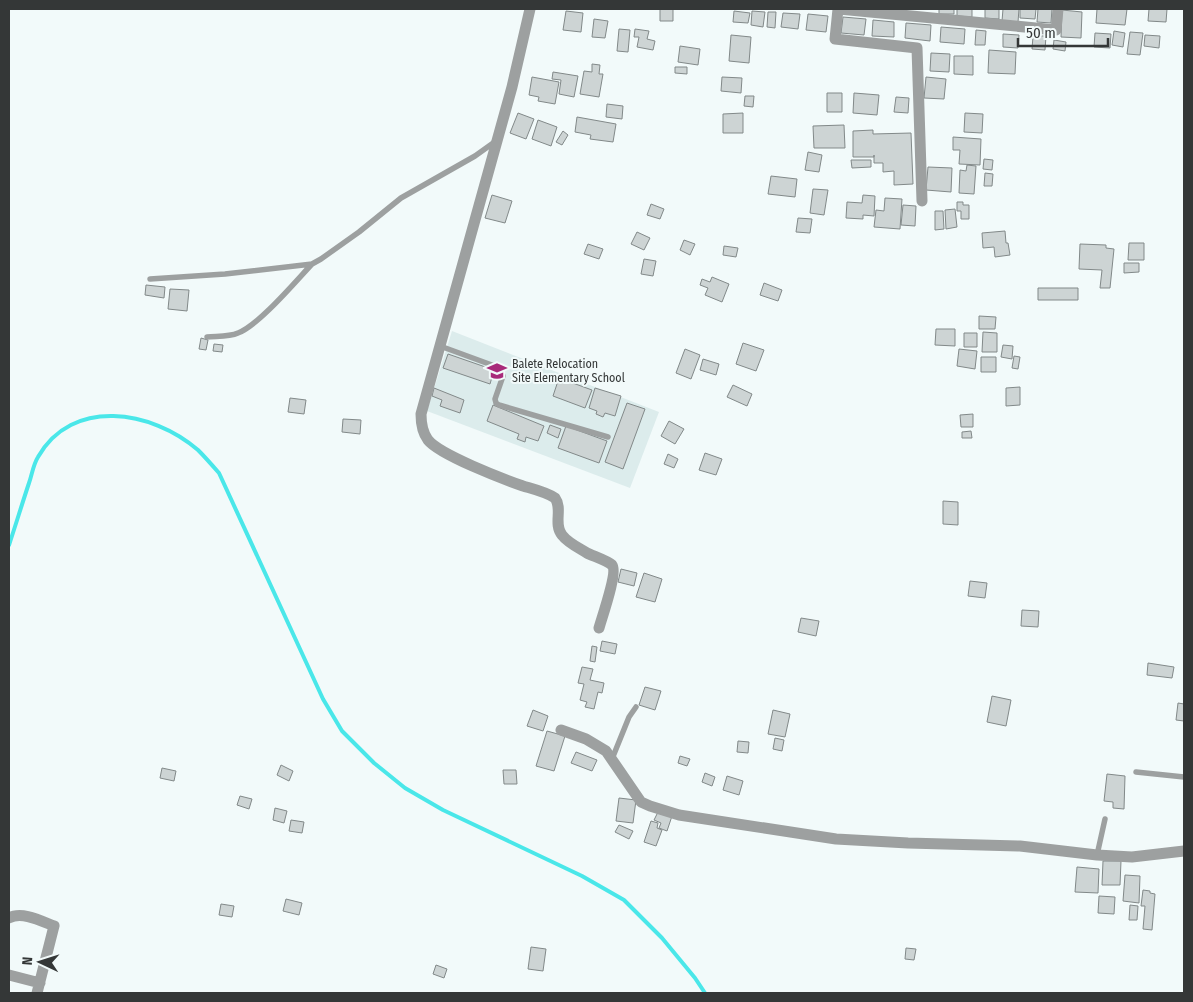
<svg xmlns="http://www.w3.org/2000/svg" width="1193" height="1002" viewBox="0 0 1193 1002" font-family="'Fira Sans Condensed',sans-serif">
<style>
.built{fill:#dcecec}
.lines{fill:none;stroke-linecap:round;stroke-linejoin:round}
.stream{stroke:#4ae7e9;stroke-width:4}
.building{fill:#cdd4d4;stroke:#828989}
.lane{stroke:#9da0a0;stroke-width:5.5}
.street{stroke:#9da0a0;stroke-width:11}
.labels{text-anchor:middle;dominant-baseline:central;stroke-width:4;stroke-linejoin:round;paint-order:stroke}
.poi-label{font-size:12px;fill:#343737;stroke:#f2fafa;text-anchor:start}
</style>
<rect width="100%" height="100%" fill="#f2fafa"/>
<path class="built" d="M 452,331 L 659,412 L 630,488 L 427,411 Z"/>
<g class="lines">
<path class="stream" d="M 9,545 C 16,524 22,504 29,483 C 32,475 33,465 38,457 C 72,397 152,410 198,450 C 205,457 212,465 219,473 L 323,699 L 342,731 L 374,763 L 405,788 L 443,810 L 582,876 L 624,900 L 662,938 L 695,978 L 705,993"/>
</g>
<path class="building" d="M 660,9 L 673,9 L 673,21 L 660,21 Z
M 939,9 L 954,9 L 954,14 L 939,14 Z
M 957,9 L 972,9 L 972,17 L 957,16 Z
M 985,9 L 999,9 L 999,19 L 985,18 Z
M 1003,9 L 1019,9 L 1018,22 L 1002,21 Z
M 1020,9 L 1036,9 L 1035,19 L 1020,18 Z
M 1038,9 L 1052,9 L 1051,23 L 1037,22 Z
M 1097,9 L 1127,9 L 1125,25 L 1096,23 Z
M 1149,9 L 1167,9 L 1166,22 L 1148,21 Z
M 1062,10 L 1082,12 L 1081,38 L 1061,37 Z
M 566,11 L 583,13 L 581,32 L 563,30 Z
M 734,11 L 750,13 L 748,23 L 733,22 Z
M 752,11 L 765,12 L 763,27 L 751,25 Z
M 768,12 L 776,12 L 775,28 L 767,27 Z
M 783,13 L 800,14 L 798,29 L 781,27 Z
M 808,14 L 828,16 L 826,32 L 806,30 Z
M 843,17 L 866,19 L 864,35 L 841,33 Z
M 594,19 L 608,21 L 605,38 L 592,37 Z
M 873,20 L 894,22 L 894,37 L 872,36 Z
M 906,23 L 931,25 L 930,41 L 905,38 Z
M 941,27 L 965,29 L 964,44 L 940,42 Z
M 619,29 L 630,30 L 628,52 L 617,51 Z
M 635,29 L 649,31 L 647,39 L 655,41 L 653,50 L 637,47 L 639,37 L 634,37 Z
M 976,30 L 986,31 L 985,45 L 975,45 Z
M 1114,31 L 1125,33 L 1123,47 L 1112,45 Z
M 1130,32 L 1143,33 L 1140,55 L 1127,54 Z
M 1095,33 L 1111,34 L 1110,48 L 1094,47 Z
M 1003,34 L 1019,35 L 1018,48 L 1003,47 Z
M 731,35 L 751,37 L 749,63 L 729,61 Z
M 1145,35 L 1160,36 L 1159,48 L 1144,46 Z
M 1033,36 L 1046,36 L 1045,50 L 1032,49 Z
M 1054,40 L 1066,42 L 1065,51 L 1053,49 Z
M 680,46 L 700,49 L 698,65 L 678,62 Z
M 989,50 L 1016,52 L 1015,74 L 988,73 Z
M 931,53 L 950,54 L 949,72 L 930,71 Z
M 954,56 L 973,56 L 973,75 L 954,74 Z
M 592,64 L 600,65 L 599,74 L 603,74 L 599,97 L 580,94 L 584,71 L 592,72 Z
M 675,67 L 687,67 L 687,74 L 675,73 Z
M 553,72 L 578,76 L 574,97 L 559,94 L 561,80 L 552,79 Z
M 532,77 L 559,82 L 555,104 L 538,101 L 539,97 L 529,95 Z
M 722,77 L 742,78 L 741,93 L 721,91 Z
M 926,77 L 946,79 L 944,99 L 924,98 Z
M 827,93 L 842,93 L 842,112 L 827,112 Z
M 854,93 L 879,95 L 877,115 L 853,113 Z
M 745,96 L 754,96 L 753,107 L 744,106 Z
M 896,97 L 909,98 L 908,113 L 894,112 Z
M 607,104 L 623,106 L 622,119 L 606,117 Z
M 518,113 L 534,119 L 526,139 L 510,133 Z
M 743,113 L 743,133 L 723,133 L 723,114 Z
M 965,113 L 983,114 L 982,133 L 964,132 Z
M 577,117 L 616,124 L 613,142 L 590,139 L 591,135 L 575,132 Z
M 538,120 L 557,127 L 551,146 L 532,139 Z
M 844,125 L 845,148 L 814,148 L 813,126 Z
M 873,130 L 873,134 L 911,133 L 913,184 L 894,185 L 894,171 L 883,172 L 883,163 L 874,163 L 874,155 L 874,157 L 853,157 L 853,131 Z
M 563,131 L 568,135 L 562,145 L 556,142 Z
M 953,137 L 981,139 L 980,165 L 959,164 L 960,150 L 953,150 Z
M 808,152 L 822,155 L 819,172 L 805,170 Z
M 984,159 L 993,160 L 992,170 L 983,169 Z
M 851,160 L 871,160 L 871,167 L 852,168 Z
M 967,165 L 976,166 L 974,194 L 959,193 L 960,170 L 966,171 Z
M 928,167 L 952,168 L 951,192 L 926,190 Z
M 985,173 L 993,174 L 992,186 L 984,186 Z
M 771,176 L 797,179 L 795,197 L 768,194 Z
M 813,189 L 828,190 L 824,215 L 810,213 Z
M 492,195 L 512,201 L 505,223 L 485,218 Z
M 863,195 L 875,196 L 874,216 L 863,215 L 863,219 L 846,218 L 847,202 L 862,203 Z
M 885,198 L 902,199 L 900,229 L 874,227 L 876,210 L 884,211 Z
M 957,202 L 963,202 L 963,205 L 969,205 L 969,219 L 961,219 L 961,211 L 957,211 Z
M 651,204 L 664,209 L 660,219 L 647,215 Z
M 903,205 L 916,206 L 915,226 L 901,225 Z
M 955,209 L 957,227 L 946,229 L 945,210 Z
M 935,211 L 943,211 L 944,229 L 935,230 Z
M 798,218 L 812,219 L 810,233 L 796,232 Z
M 1005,231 L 1006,243 L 1008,243 L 1010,255 L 995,257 L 994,247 L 983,248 L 982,233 Z
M 637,232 L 650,238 L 644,250 L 631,244 Z
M 684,240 L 695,244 L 690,255 L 680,250 Z
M 1129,243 L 1144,243 L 1144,260 L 1128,260 Z
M 588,244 L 603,249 L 599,259 L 584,254 Z
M 1080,244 L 1106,245 L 1106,248 L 1114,249 L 1110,288 L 1100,288 L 1102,270 L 1079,269 Z
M 724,246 L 738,248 L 736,257 L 723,255 Z
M 644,259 L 656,261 L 653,276 L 641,274 Z
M 1124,263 L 1139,263 L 1139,272 L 1124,273 Z
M 712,277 L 729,284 L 722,302 L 705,295 L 708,288 L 700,285 L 702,279 L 710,282 Z
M 764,283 L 782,290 L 778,301 L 760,295 Z
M 146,285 L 165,287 L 164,298 L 145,295 Z
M 1038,288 L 1078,288 L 1078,300 L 1038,300 Z
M 170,289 L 189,290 L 187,311 L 168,309 Z
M 979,316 L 996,317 L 995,329 L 979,329 Z
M 936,329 L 955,329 L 955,346 L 935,345 Z
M 983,332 L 997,333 L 997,352 L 982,352 Z
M 964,333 L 977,333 L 977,347 L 964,347 Z
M 201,338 L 208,340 L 206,350 L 199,349 Z
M 743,343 L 764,350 L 756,371 L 736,364 Z
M 214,344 L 223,345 L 222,352 L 213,351 Z
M 1003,345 L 1013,346 L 1012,359 L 1001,357 Z
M 685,349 L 700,355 L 691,379 L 676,373 Z
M 959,349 L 977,351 L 975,369 L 957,366 Z
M 448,354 L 494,370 L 490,384 L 443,368 Z
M 1014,356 L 1020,357 L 1018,369 L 1012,368 Z
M 981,357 L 996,357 L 996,372 L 981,372 Z
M 703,359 L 719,364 L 716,375 L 700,370 Z
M 559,378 L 592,390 L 585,408 L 553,396 Z
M 733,385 L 752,394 L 747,406 L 727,397 Z
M 1020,387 L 1020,405 L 1006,406 L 1006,388 Z
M 434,388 L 464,400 L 460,413 L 440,406 L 442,400 L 432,396 Z
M 595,388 L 621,396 L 615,416 L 605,413 L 603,417 L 596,414 L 597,411 L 589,408 Z
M 290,398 L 306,400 L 304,414 L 288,412 Z
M 627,403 L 645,409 L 623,469 L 605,462 Z
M 493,405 L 544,426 L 538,441 L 526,437 L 525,442 L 517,439 L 519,434 L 487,421 Z
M 973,414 L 973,427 L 961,427 L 960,415 Z
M 343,419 L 361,420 L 360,434 L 342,432 Z
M 669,421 L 684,429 L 675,444 L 661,436 Z
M 550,425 L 561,429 L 558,438 L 547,433 Z
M 566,426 L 607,441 L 599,463 L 558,448 Z
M 971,431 L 972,438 L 962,438 L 962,432 Z
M 705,453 L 722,459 L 716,475 L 699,470 Z
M 668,454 L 678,459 L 674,468 L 664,464 Z
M 943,501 L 958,502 L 958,525 L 943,524 Z
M 621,569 L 637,573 L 634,586 L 618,582 Z
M 644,573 L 662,579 L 655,602 L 636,597 Z
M 970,581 L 987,583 L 985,598 L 968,596 Z
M 1022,610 L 1039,611 L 1038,627 L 1021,626 Z
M 801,618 L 819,621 L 816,636 L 798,632 Z
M 602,641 L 617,644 L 615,654 L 600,651 Z
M 592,646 L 597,647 L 595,662 L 590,661 Z
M 1148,663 L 1174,667 L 1172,678 L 1147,675 Z
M 582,667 L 593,669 L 590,680 L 604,683 L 602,693 L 598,692 L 594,709 L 585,707 L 587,702 L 580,700 L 584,684 L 578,683 Z
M 645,687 L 661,691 L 655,710 L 639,705 Z
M 992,696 L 1011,700 L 1006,726 L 987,722 Z
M 1178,703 L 1184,704 L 1184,721 L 1176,720 Z
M 533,710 L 548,716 L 543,731 L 527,726 Z
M 773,710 L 790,714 L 785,737 L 768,734 Z
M 547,731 L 565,736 L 554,771 L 536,766 Z
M 775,738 L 784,740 L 782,751 L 773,749 Z
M 738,741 L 749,742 L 748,753 L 737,752 Z
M 576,752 L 597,760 L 592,771 L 571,763 Z
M 680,756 L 690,759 L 687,766 L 678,763 Z
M 281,765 L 293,771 L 289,781 L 277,775 Z
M 162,768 L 176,771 L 174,781 L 160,778 Z
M 503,770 L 516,770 L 517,784 L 504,784 Z
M 705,773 L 715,777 L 712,786 L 702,782 Z
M 1107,774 L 1125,776 L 1124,809 L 1113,808 L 1113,802 L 1104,801 Z
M 727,776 L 743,781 L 739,795 L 723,790 Z
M 240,796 L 252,799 L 249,809 L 237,805 Z
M 619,798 L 636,800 L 633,823 L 616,821 Z
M 275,808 L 287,811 L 284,823 L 273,820 Z
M 659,810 L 672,816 L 667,831 L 659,828 L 661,823 L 654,820 Z
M 291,820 L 304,822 L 302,833 L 289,831 Z
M 651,821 L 658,823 L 657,828 L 662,830 L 656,846 L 644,842 Z
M 619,825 L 633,831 L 629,839 L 615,832 Z
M 1103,861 L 1121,861 L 1120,885 L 1102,885 Z
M 1077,867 L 1099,869 L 1098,893 L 1075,892 Z
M 1125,875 L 1140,876 L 1139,903 L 1123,901 Z
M 1143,890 L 1150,891 L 1150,893 L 1155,894 L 1152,930 L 1143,929 L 1145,906 L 1141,906 Z
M 1099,896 L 1115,897 L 1114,914 L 1098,913 Z
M 286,899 L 302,903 L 299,915 L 283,911 Z
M 221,904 L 234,906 L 232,917 L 219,915 Z
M 1130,905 L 1138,906 L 1137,920 L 1129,920 Z
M 531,947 L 546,949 L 543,971 L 528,969 Z
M 906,948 L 916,949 L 914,960 L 905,959 Z
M 436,965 L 447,969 L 444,978 L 433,974 Z"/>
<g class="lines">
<path class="lane" d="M 150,279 L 225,274 L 312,264 L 321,259 L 359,232 L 401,198 L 475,156 L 496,141
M 207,337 C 217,336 229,337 238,333 C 259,325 296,281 312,264
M 440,346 L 500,368 L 503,376 L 495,399 L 496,403 L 499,405 L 608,437
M 612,759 L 629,717 L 636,707
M 1136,772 L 1184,777
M 1097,855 L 1105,819"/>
<path class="street" d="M 530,9 L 512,87 L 421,414 C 421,424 422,432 428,440 C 440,455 503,479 523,486 C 533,489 546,492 555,498 C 563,509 553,524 562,535 C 568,543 579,548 587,553 C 593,556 608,561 612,565 C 618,572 602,617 599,628
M 838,9 L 835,39 L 917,48 L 922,201
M 839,9 L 1056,30 L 1058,9
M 561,730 L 586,739 L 606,751 L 641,802 L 650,806 L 679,815 L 836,839 L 908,843 L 1020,846 L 1097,855 L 1132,857 L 1184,851
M 9,918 C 22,911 41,921 54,926 L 37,993
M 9,975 L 40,983"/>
</g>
<defs>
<symbol id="school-bare" viewBox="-9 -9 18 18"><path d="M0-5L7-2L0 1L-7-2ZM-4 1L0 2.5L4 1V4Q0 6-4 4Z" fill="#a82a7a" stroke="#f2fafa" stroke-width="2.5" paint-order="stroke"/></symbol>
</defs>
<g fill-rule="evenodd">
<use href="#school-bare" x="483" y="357" width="28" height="28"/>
</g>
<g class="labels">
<g class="poi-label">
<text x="512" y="364">Balete Relocation<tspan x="512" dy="14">Site Elementary School</tspan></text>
</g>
</g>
<rect width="1193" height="1002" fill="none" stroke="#343737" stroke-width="20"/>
<g transform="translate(40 962) rotate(274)" stroke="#f2fafa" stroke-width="4" paint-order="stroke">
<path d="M0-4L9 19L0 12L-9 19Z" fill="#343737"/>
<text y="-8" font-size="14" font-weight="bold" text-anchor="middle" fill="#343737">N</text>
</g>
<path d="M1018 38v8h90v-8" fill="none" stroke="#343737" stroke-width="2.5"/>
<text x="1026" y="38" font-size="15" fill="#343737" stroke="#f2fafa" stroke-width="4" paint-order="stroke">50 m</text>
</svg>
